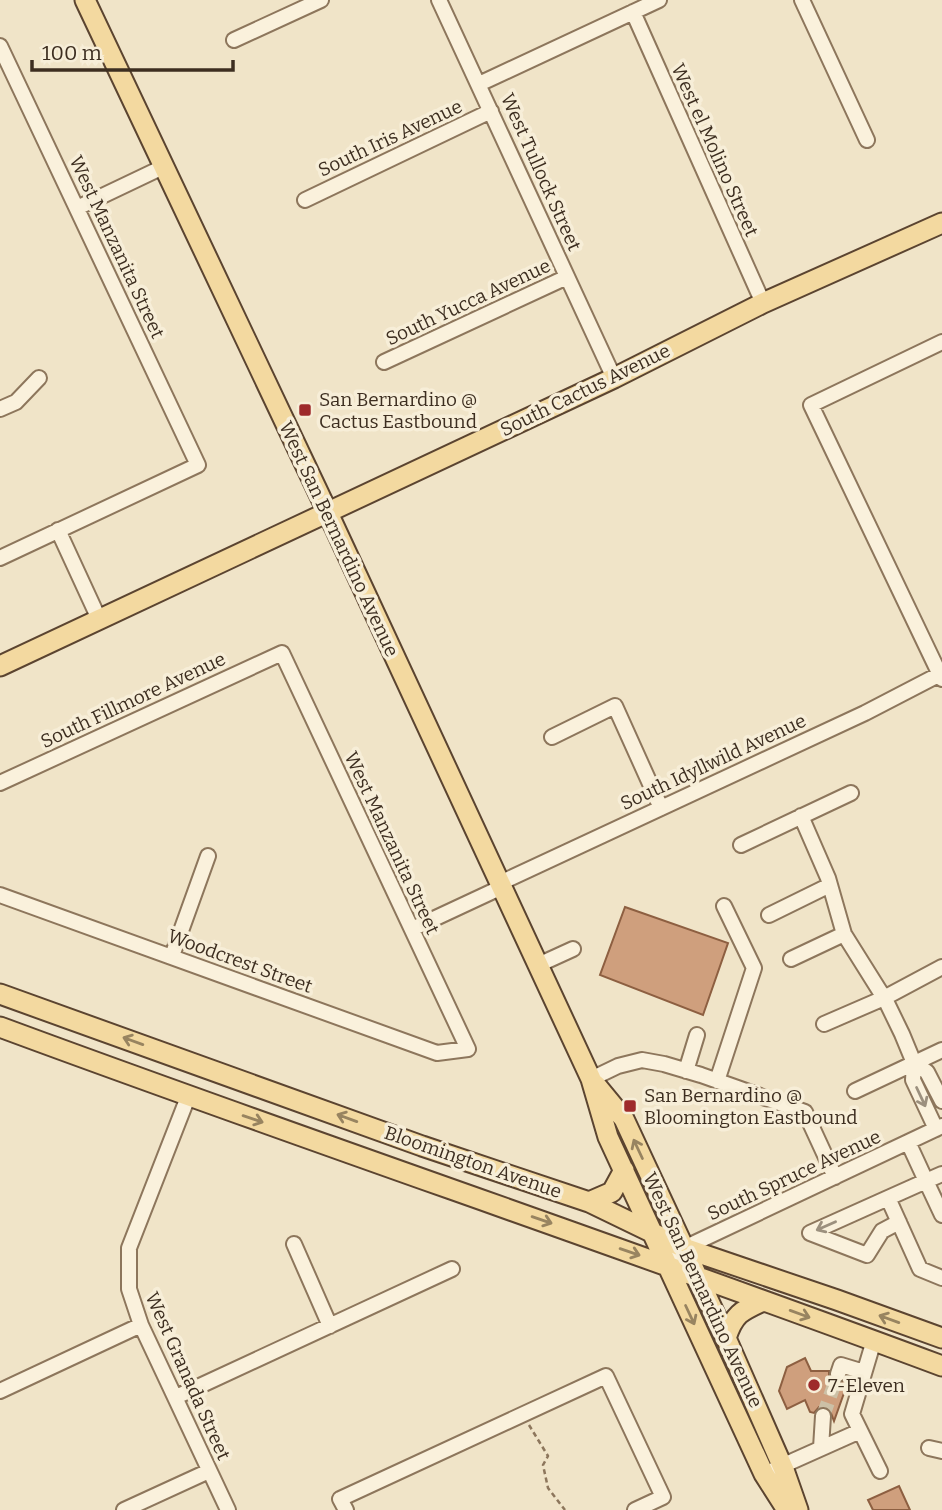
<svg xmlns="http://www.w3.org/2000/svg" width="942" height="1510" viewBox="0 0 942 1510" font-family="Bitter,serif">
<style>
.building{fill:#cf9f7d;stroke:#8d5f41;stroke-width:2}
.lines{fill:none;stroke-linecap:round;stroke-linejoin:round}
.minor-tunnel{stroke:#ccc0a6;stroke-width:14;stroke-dasharray:14 7;stroke-linecap:butt}
.minor-casing{stroke:#8d765c;stroke-width:18}
.major-casing{stroke:#5b4430;stroke-width:23}
.path{stroke:#8d765c;stroke-width:2.5;stroke-dasharray:5 3.5;stroke-linecap:butt}
.minor{stroke:#faf1dc;stroke-width:14}
.major{stroke:#f3d9a0;stroke-width:19}
.oneway{stroke:#988460}
.oneway2{stroke:#9c907e}
.poi-dot{fill:#9e2a2b;stroke:#f7eed8;stroke-width:2.5}
.labels{text-anchor:middle;dominant-baseline:central;stroke-width:7;stroke-linejoin:round;paint-order:stroke}
.street-label{font-size:19px;fill:#3d2e20;stroke:#f7eed8}
.poi-label{font-size:19px;fill:#3d2e20;stroke:#f7eed8;text-anchor:start}
</style>
<rect width="100%" height="100%" fill="#f0e4c8"/>
<path class="building" d="M 625,907 L 728,943 L 703,1015 L 600,975 Z
M 805,1358 L 811,1371 L 829,1371 L 829,1377 L 834,1383 L 841,1383 L 847,1378 L 849,1379 L 834,1421 L 829,1408 L 819,1407 L 814,1413 L 810,1412 L 805,1400 L 787,1409 L 779,1391 L 787,1367 Z
M 899,1486 L 910,1510 L 873,1510 L 868,1500 Z"/>
<g class="lines">
<path class="minor-tunnel" d="M 823,1416 L 838,1374"/>
<defs>
<path id="minor" d="M 439,0 L 614,378
M 802,0 L 867,140
M 633,12 L 763,303
M 234,40 L 321,0
M 0,46 L 198,465 L 0,558
M 479,84 L 659,0
M 305,200 L 491,111
M 77,208 L 163,167
M 942,342 L 811,405 L 942,679
M 384,362 L 567,277
M 0,409 L 16,402 L 39,378
M 58,530 L 99,619
M 552,737 L 615,706 L 661,808
M 0,783 L 282,653 L 468,1049 L 437,1053 L 0,895
M 801,816 L 828,878 L 844,934 L 886,1001 L 902,1034 L 914,1063 L 913,1080 L 936,1129
M 741,845 L 851,793
M 500,883 L 865,713 L 942,673
M 769,915 L 830,885
M 412,929 L 502,887
M 172,956 L 208,856
M 791,959 L 844,934
M 538,965 L 573,949
M 824,1024 L 884,998 L 942,967
M 914,1063 L 927,1072 L 942,1101
M 686,1071 L 697,1035
M 591,1079 L 618,1066 L 642,1060 L 664,1064 L 701,1075 L 805,1112 L 835,1177
M 717,1081 L 754,968 L 724,906
M 855,1091 L 942,1050
M 188,1097 L 129,1248 L 129,1289 L 141,1325 L 228,1510
M 908,1142 L 926,1181 L 888,1198 L 920,1269 L 942,1278
M 942,1174 L 926,1181 L 942,1215
M 888,1198 L 810,1233 L 867,1255 L 882,1231 L 899,1222
M 294,1244 L 330,1326
M 667,1265 L 684,1248 L 942,1126
M 874,1340 L 852,1414 L 880,1471
M 838,1374 L 841,1365 L 864,1372
M 0,1391 L 141,1325
M 176,1397 L 452,1269
M 821,1448 L 823,1416
M 929,1448 L 942,1451
M 775,1469 L 860,1431
M 124,1510 L 209,1471
M 346,1510 L 340,1499 L 606,1376 L 663,1497 L 635,1510"/>
<path id="major" d="M 85,0 L 328,513 L 591,1079 L 608,1137 L 764,1474 L 787,1510
M 0,666 L 614,378 L 763,303 L 942,223
M 0,994 L 422,1146 L 589,1202 L 684,1248 L 837,1300 L 942,1338
M 0,1027 C 313,1143 629,1249 942,1366
M 596,1085 L 624,1119 L 726,1338 L 784,1470 L 798,1510
M 589,1202 L 612,1192 L 624,1170
M 726,1338 C 734,1314 741,1311 763,1301"/>
</defs>
<use href="#minor" class="minor-casing"/>
<use href="#major" class="major-casing"/>
<path class="path" d="M 529,1425 L 548,1456 L 543,1465 L 548,1488 L 565,1510"/>
<use href="#minor" class="minor"/>
<use href="#major" class="major"/>
</g>
<defs><path id="oneway-shaft" d="M-6 0H5M1.5-3L5.5 0L1.5 3" fill="none" stroke-width="1.6" stroke-linecap="round" stroke-linejoin="round" transform="scale(1.75)"/></defs>
<g class="oneway">
<use href="#oneway-shaft" transform="translate(133 1041) rotate(-160)"/>
<use href="#oneway-shaft" transform="translate(347 1118) rotate(-160)"/>
<use href="#oneway-shaft" transform="translate(253 1119) rotate(19)"/>
<use href="#oneway-shaft" transform="translate(638 1149) rotate(-115)"/>
<use href="#oneway-shaft" transform="translate(542 1220) rotate(19)"/>
<use href="#oneway-shaft" transform="translate(630 1252) rotate(19)"/>
<use href="#oneway-shaft" transform="translate(800 1314) rotate(20)"/>
<use href="#oneway-shaft" transform="translate(690 1315) rotate(65)"/>
<use href="#oneway-shaft" transform="translate(889 1319) rotate(-160)"/>
</g>
<g class="oneway2">
<use href="#oneway-shaft" transform="translate(921 1097) rotate(65)"/>
<use href="#oneway-shaft" transform="translate(826 1226) rotate(156)"/>
</g>
<g class="poi-dot">
<rect x="298" y="403" width="14" height="14" rx="3.5"/>
<rect x="623" y="1099" width="14" height="14" rx="3.5"/>
<circle cx="814" cy="1385" r="7"/>
</g>
<g class="labels">
<g class="street-label">
<text transform="translate(390 138) rotate(-25)">South Iris Avenue</text>
<text transform="translate(715 150) rotate(66)">West el Molino Street</text>
<text transform="translate(541 172) rotate(66)">West Tullock Street</text>
<text transform="translate(117 247) rotate(65)">West Manzanita Street</text>
<text transform="translate(468 302) rotate(-25)">South Yucca Avenue</text>
<text transform="translate(585 390) rotate(-26)">South Cactus Avenue</text>
<text transform="translate(339 539) rotate(65)">West San Bernardino Avenue</text>
<text transform="translate(133 700) rotate(-25)">South Fillmore Avenue</text>
<text transform="translate(713 762) rotate(-25)">South Idyllwild Avenue</text>
<text transform="translate(392 843) rotate(65)">West Manzanita Street</text>
<text transform="translate(240 961) rotate(20)">Woodcrest Street</text>
<text transform="translate(473 1162) rotate(19)">Bloomington Avenue</text>
<text transform="translate(794 1175) rotate(-25)">South Spruce Avenue</text>
<text transform="translate(703 1290) rotate(65)">West San Bernardino Avenue</text>
<text transform="translate(188 1376) rotate(66)">West Granada Street</text>
</g>
<g class="poi-label">
<text x="319" y="399">San Bernardino @<tspan x="319" dy="22">Cactus Eastbound</tspan></text>
<text x="644" y="1095">San Bernardino @<tspan x="644" dy="22">Bloomington Eastbound</tspan></text>
<text x="828" y="1385">7-Eleven</text>
</g>
</g>
<path d="M32 60v10h201v-10" fill="none" stroke="#3d2e20" stroke-width="3.5"/>
<text x="42" y="60" font-size="21" fill="#3d2e20" stroke="#f7eed8" stroke-width="5" paint-order="stroke">100 m</text>
</svg>
